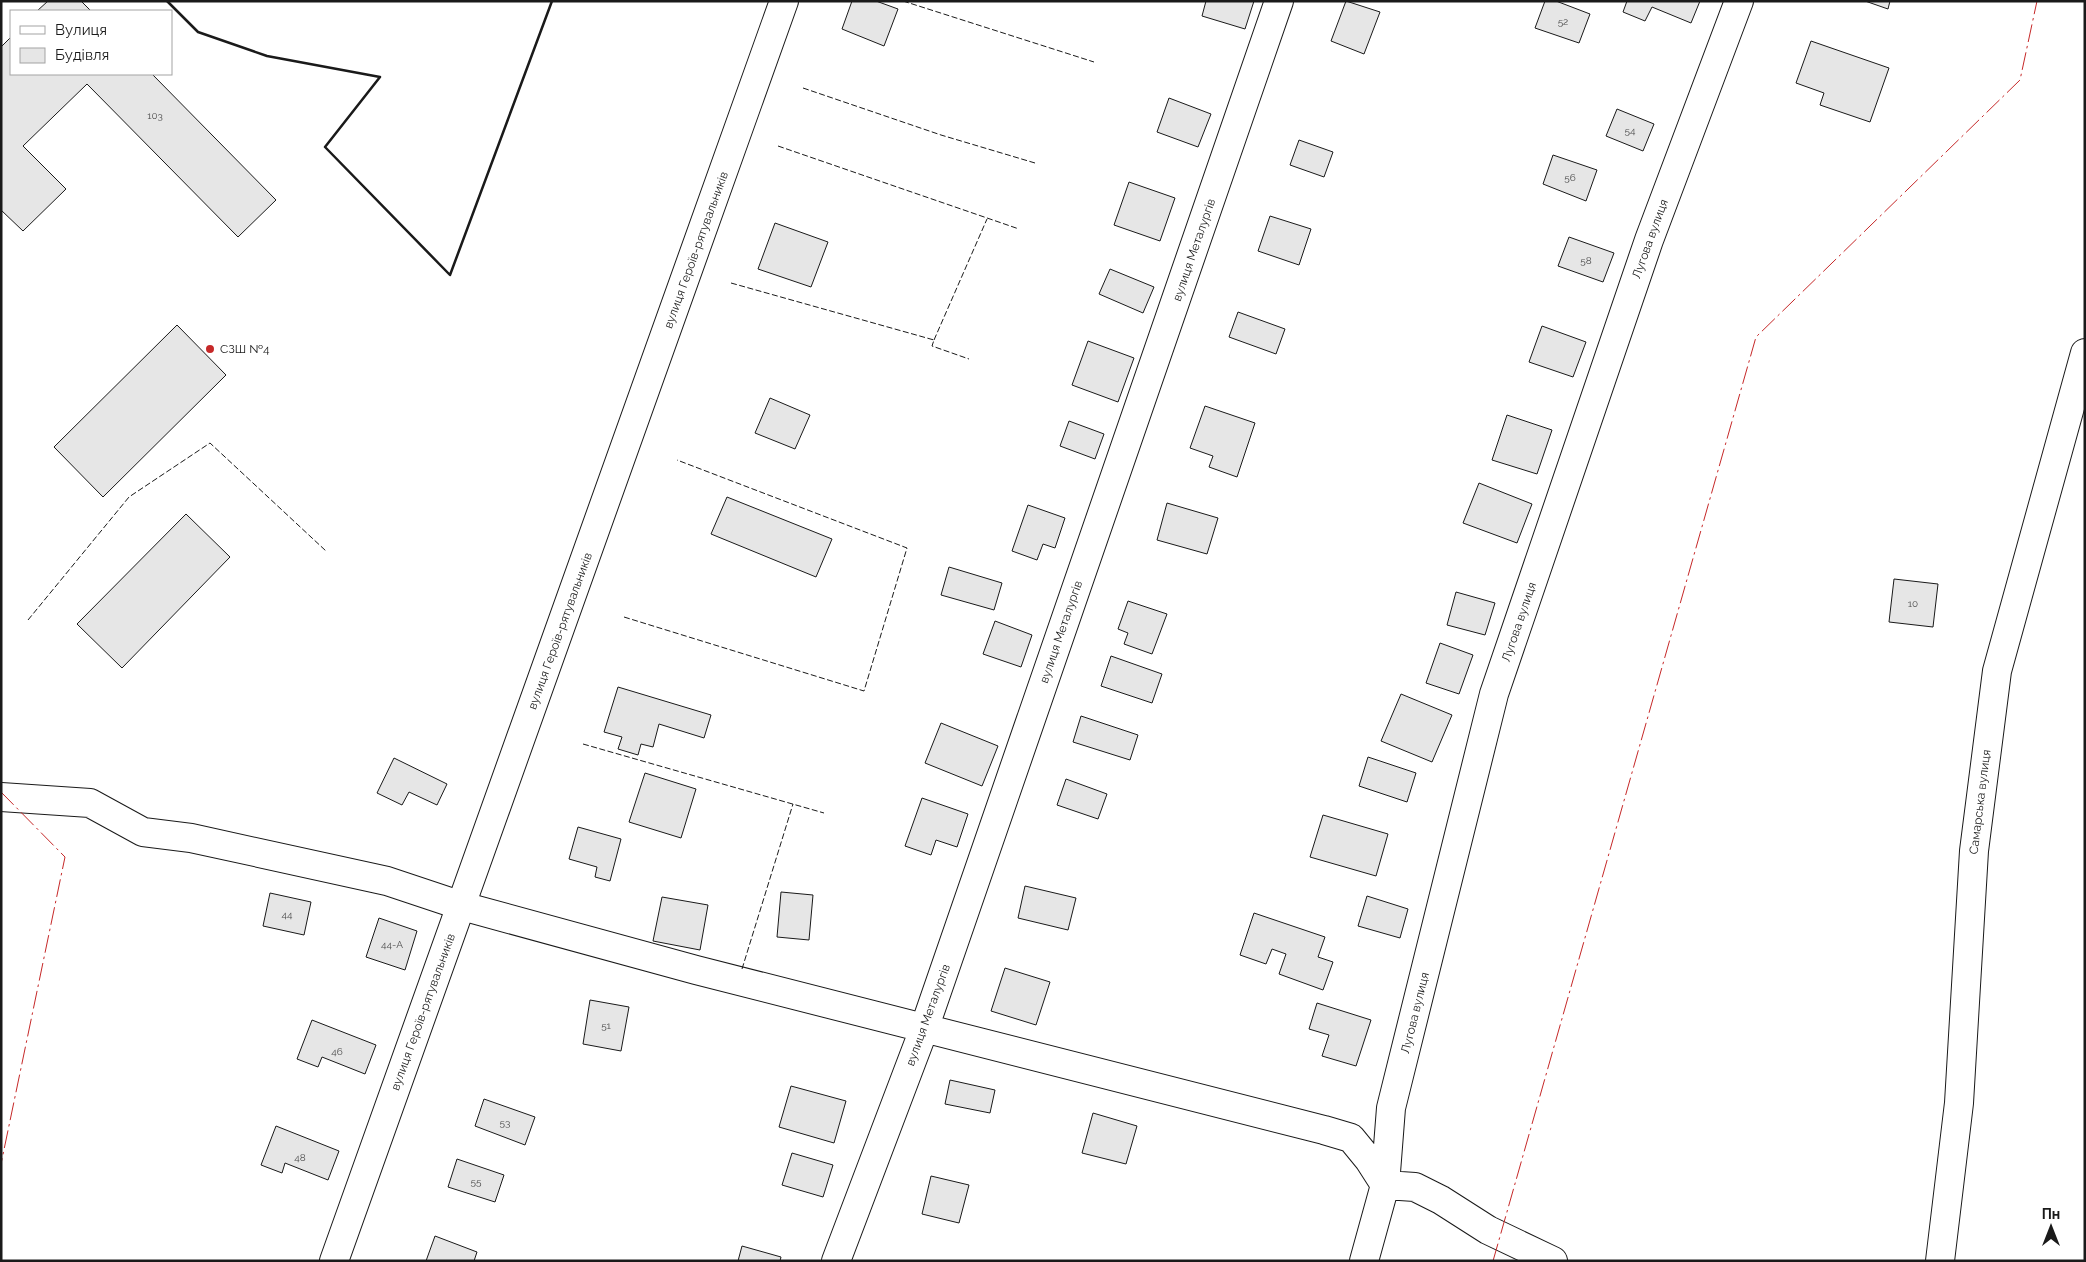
<svg xmlns="http://www.w3.org/2000/svg" width="2086" height="1262" viewBox="0 0 2086 1262" font-family="Raleway,sans-serif">
<style>
.building{fill:#e6e6e6;stroke:#1a1a1a}
.lines{fill:none;stroke-linecap:round;stroke-linejoin:round}
.street-casing{stroke:#1a1a1a;stroke-width:30}
.secondary-casing{stroke:#1a1a1a;stroke-width:30}
.street{stroke:#fff;stroke-width:28}
.secondary{stroke:#fff;stroke-width:28}
.fence{stroke:#1a1a1a;stroke-width:1;stroke-dasharray:6 2.5;stroke-linecap:butt}
.wall{stroke:#1a1a1a;stroke-width:2.5}
.power{stroke:#c62828;stroke-width:1;stroke-dasharray:18 4 2.5 4;stroke-linecap:butt}
.poi-dot{fill:#c62828;stroke:#fff;stroke-width:2}
.labels{text-anchor:middle;dominant-baseline:central;stroke-width:4;stroke-linejoin:round;paint-order:stroke}
.number-label{font-size:10px;fill:#4d4d4d}
.street-label{font-size:12px;fill:#1a1a1a;stroke:#fff}
.poi-label{font-size:12px;fill:#1a1a1a;stroke:#fff;text-anchor:start}
</style>
<rect width="100%" height="100%" fill="#fff"/>
<path class="building" d="M 48,1 L 81,1 L 91,11 L 37,11 Z
M 852,1 L 876,1 L 898,9 L 884,46 L 842,29 Z
M 1206,1 L 1254,1 L 1245,29 L 1202,16 Z
M 1346,1 L 1380,12 L 1364,54 L 1331,41 Z
M 1545,1 L 1556,1 L 1590,14 L 1579,43 L 1535,28 Z
M 1627,1 L 1700,1 L 1691,23 L 1652,7 L 1645,21 L 1623,12 Z
M 1865,1 L 1890,1 L 1888,9 Z
M 11,37 L 11,74 L 152,74 L 276,200 L 238,237 L 87,84 L 23,146 L 66,189 L 23,231 L 1,210 L 1,47 Z
M 1811,41 L 1889,68 L 1870,122 L 1820,105 L 1824,93 L 1796,83 Z
M 1169,98 L 1211,114 L 1198,147 L 1157,132 Z
M 1617,109 L 1654,124 L 1643,151 L 1606,136 Z
M 1299,140 L 1333,152 L 1324,177 L 1290,165 Z
M 1553,155 L 1597,170 L 1586,201 L 1543,184 Z
M 1129,182 L 1175,198 L 1160,241 L 1114,225 Z
M 1270,216 L 1311,229 L 1299,265 L 1258,251 Z
M 775,223 L 828,242 L 811,287 L 758,269 Z
M 1569,237 L 1614,253 L 1603,282 L 1558,266 Z
M 1110,269 L 1154,287 L 1143,313 L 1099,294 Z
M 1238,312 L 1285,329 L 1276,354 L 1229,337 Z
M 177,325 L 226,375 L 103,497 L 54,447 Z
M 1542,326 L 1586,342 L 1573,377 L 1529,362 Z
M 1088,341 L 1134,358 L 1118,402 L 1072,385 Z
M 770,398 L 810,415 L 795,449 L 755,433 Z
M 1205,406 L 1255,423 L 1237,477 L 1209,467 L 1213,456 L 1190,448 Z
M 1507,415 L 1552,430 L 1537,474 L 1492,460 Z
M 1069,421 L 1104,434 L 1095,459 L 1060,446 Z
M 1479,483 L 1532,504 L 1517,543 L 1463,523 Z
M 727,497 L 832,539 L 816,577 L 711,534 Z
M 1167,503 L 1218,518 L 1207,554 L 1157,540 Z
M 1028,505 L 1065,518 L 1055,548 L 1043,544 L 1037,560 L 1012,551 Z
M 186,514 L 230,557 L 122,668 L 77,624 Z
M 949,567 L 1002,583 L 994,610 L 941,595 Z
M 1894,579 L 1938,584 L 1933,627 L 1889,622 Z
M 1456,592 L 1495,603 L 1485,635 L 1447,625 Z
M 1128,601 L 1167,614 L 1152,654 L 1124,644 L 1128,633 L 1118,629 Z
M 995,621 L 1032,635 L 1021,667 L 983,654 Z
M 1440,643 L 1473,655 L 1459,694 L 1426,683 Z
M 1111,656 L 1162,674 L 1152,703 L 1101,686 Z
M 618,687 L 711,715 L 704,738 L 659,724 L 653,747 L 641,744 L 638,755 L 618,749 L 622,737 L 604,732 Z
M 1401,694 L 1452,715 L 1432,762 L 1381,741 Z
M 1081,716 L 1138,735 L 1130,760 L 1073,742 Z
M 941,723 L 998,746 L 982,786 L 925,763 Z
M 1368,757 L 1416,773 L 1407,802 L 1359,786 Z
M 394,758 L 447,784 L 437,805 L 409,792 L 402,805 L 377,793 Z
M 645,773 L 696,789 L 681,838 L 629,822 Z
M 1066,779 L 1107,794 L 1098,819 L 1057,805 Z
M 922,798 L 968,814 L 957,847 L 936,840 L 931,855 L 905,846 Z
M 1323,815 L 1388,834 L 1376,876 L 1310,857 Z
M 578,827 L 621,839 L 610,881 L 595,877 L 597,867 L 569,859 Z
M 1025,886 L 1076,898 L 1068,930 L 1018,918 Z
M 781,892 L 813,895 L 809,940 L 777,937 Z
M 270,893 L 311,902 L 304,935 L 263,926 Z
M 1367,896 L 1408,909 L 1400,938 L 1358,926 Z
M 662,897 L 708,905 L 700,950 L 653,941 Z
M 1254,913 L 1325,937 L 1318,957 L 1333,962 L 1323,990 L 1279,974 L 1286,954 L 1272,949 L 1266,964 L 1240,955 Z
M 379,918 L 417,931 L 405,970 L 366,957 Z
M 1005,968 L 1050,982 L 1036,1025 L 991,1011 Z
M 590,1000 L 629,1007 L 621,1051 L 583,1044 Z
M 1317,1003 L 1371,1020 L 1356,1066 L 1322,1056 L 1329,1035 L 1309,1029 Z
M 312,1020 L 376,1045 L 365,1074 L 322,1057 L 318,1067 L 297,1059 Z
M 950,1080 L 995,1090 L 990,1113 L 945,1104 Z
M 791,1086 L 846,1101 L 834,1143 L 779,1127 Z
M 484,1099 L 535,1117 L 525,1145 L 475,1126 Z
M 1093,1113 L 1137,1126 L 1126,1164 L 1082,1153 Z
M 276,1126 L 339,1151 L 328,1180 L 285,1163 L 282,1173 L 261,1165 Z
M 792,1153 L 833,1165 L 823,1197 L 782,1185 Z
M 457,1159 L 504,1175 L 495,1202 L 448,1187 Z
M 931,1176 L 969,1185 L 959,1223 L 922,1214 Z
M 435,1236 L 477,1252 L 474,1261 L 426,1261 Z
M 742,1246 L 781,1257 L 780,1261 L 738,1261 Z"/>
<g class="lines">
<defs>
<path id="street" d="M 1,797 L 90,803 L 143,832 L 191,838 L 387,881 L 462,906 L 696,970 L 1324,1130 L 1351,1138 L 1369,1160 L 1385,1185 L 1415,1187 L 1441,1200 L 1488,1230 L 1553,1261
M 836,1261 L 924,1029 L 1279,1
M 1364,1261 L 1385,1185 L 1391,1108 L 1494,694 L 1649,240 L 1739,1
M 1940,1261 L 1959,1103 L 1974,851 L 1997,671 L 2085,353"/>
<path id="secondary" d="M 334,1261 L 784,1"/>
</defs>
<use href="#street" class="street-casing"/>
<use href="#secondary" class="secondary-casing"/>
<use href="#street" class="street"/>
<use href="#secondary" class="secondary"/>
<path class="fence" d="M 903,1 L 1094,62
M 803,88 L 941,135 L 1035,163
M 778,146 L 1019,229
M 731,283 L 934,340 L 932,346 L 969,359
M 934,340 L 987,219
M 624,617 L 864,691 L 907,548 L 677,460
M 28,620 L 129,497 L 210,443 L 326,551
M 583,744 L 824,813
M 742,969 L 793,804"/>
<path class="wall" d="M 167,1 L 198,32 L 267,56 L 380,77 L 325,147 L 450,275 L 552,1"/>
<path class="power" d="M 1,792 L 65,857 L 1,1164
M 1493,1261 L 1756,337 L 2020,80 L 2037,1"/>
</g>
<circle class="poi-dot" cx="210" cy="349" r="5"/>
<g class="labels">
<g class="number-label">
<text x="1563" y="21">52</text>
<text x="155" y="115">103</text>
<text x="1630" y="130">54</text>
<text x="1570" y="177">56</text>
<text x="1586" y="260">58</text>
<text x="1913" y="603">10</text>
<text x="287" y="914">44</text>
<text x="392" y="944">44-А</text>
<text x="606" y="1025">51</text>
<text x="337" y="1051">46</text>
<text x="505" y="1122">53</text>
<text x="300" y="1157">48</text>
<text x="476" y="1181">55</text>
</g>
<g class="street-label">
<text transform="translate(1650 239) rotate(-70)">Лугова вулиця</text>
<text transform="translate(696 250) rotate(-70)">вулиця Героїв-рятувальників</text>
<text transform="translate(1194 250) rotate(-71)">вулиця Металургів</text>
<text transform="translate(1519 622) rotate(-71)">Лугова вулиця</text>
<text transform="translate(560 631) rotate(-70)">вулиця Героїв-рятувальників</text>
<text transform="translate(1061 632) rotate(-71)">вулиця Металургів</text>
<text transform="translate(1980 802) rotate(-83)">Самарська вулиця</text>
<text transform="translate(423 1012) rotate(-70)">вулиця Героїв-рятувальників</text>
<text transform="translate(1415 1013) rotate(-76)">Лугова вулиця</text>
<text transform="translate(928 1015) rotate(-70)">вулиця Металургів</text>
</g>
<g class="poi-label">
<text x="220" y="349">СЗШ №4</text>
</g>
</g>
<rect width="2086" height="1262" fill="none" stroke="#1a1a1a" stroke-width="5"/>
<rect x="10" y="10" width="162" height="65" fill="#ffffff" stroke="#a3a3a3"/>
<rect x="20" y="26" width="25" height="8" fill="#ffffff" stroke="#a3a3a3"/>
<text x="55" y="35" font-size="15" fill="#1a1a1a">Вулиця</text>
<rect x="20" y="48" width="25" height="15" fill="#e6e6e6" stroke="#a3a3a3"/>
<text x="55" y="60" font-size="15" fill="#1a1a1a">Будівля</text>
<g transform="translate(2051 1227)" stroke="#ffffff" stroke-width="4" paint-order="stroke">
<path d="M0-4L9 19L0 12L-9 19Z" fill="#1a1a1a"/>
<text y="-8" font-size="14" font-weight="bold" text-anchor="middle" fill="#1a1a1a">Пн</text>
</g>
</svg>
